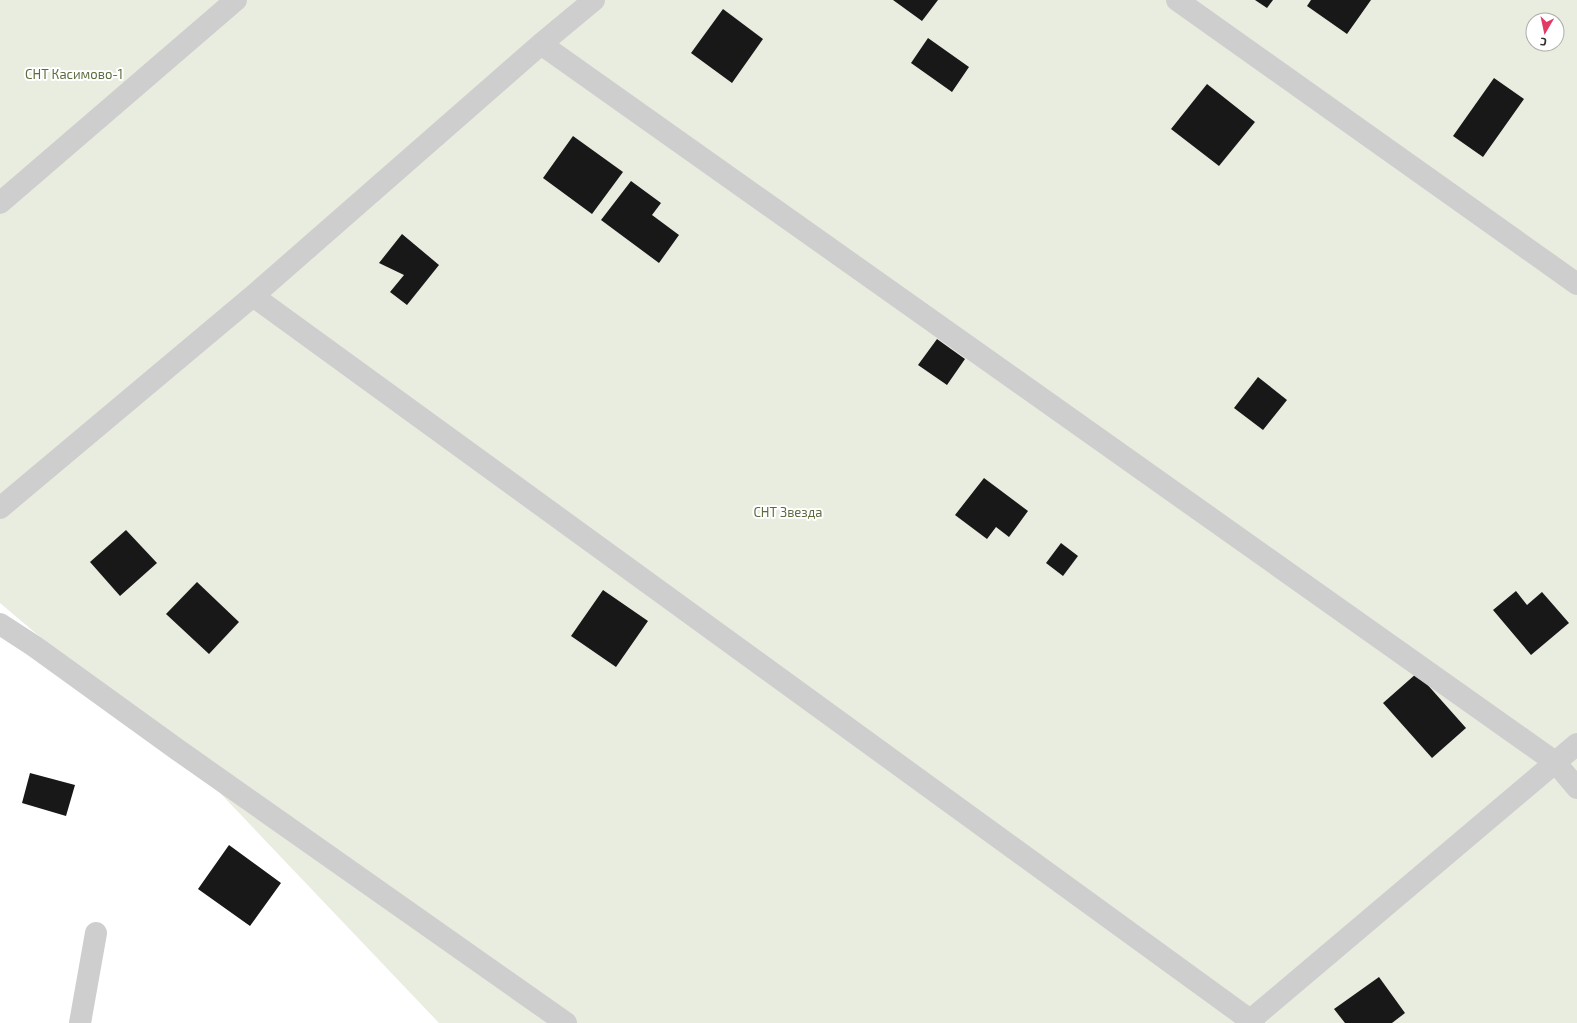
<svg xmlns="http://www.w3.org/2000/svg" width="1577" height="1023" viewBox="0 0 1577 1023" font-family="'Exo 2',sans-serif">
<style>
.green{fill:#e9eddf;fill-rule:evenodd}
.building{fill:#181818}
.lines{fill:none;stroke-linecap:round;stroke-linejoin:round}
.minor{stroke:#cecece;stroke-width:22}
.labels{text-anchor:middle;dominant-baseline:central;stroke-width:4;stroke-linejoin:round;paint-order:stroke}
.park-label{font-size:13px;fill:#5c6c3f;stroke:#fff}
</style>
<rect width="100%" height="100%" fill="#fff"/>
<path class="green" d="M 0,0 L 1577,0 L 1577,1023 L 439,1023 L 201,773 L 0,603 ZM 1533,20 L 1557,20 L 1557,44 L 1533,44 Z"/>
<path class="building" d="M 893,0 L 938,0 L 922,21 Z
M 1255,0 L 1273,0 L 1267,8 Z
M 1311,0 L 1371,0 L 1347,34 L 1307,6 Z
M 723,9 L 763,39 L 732,83 L 691,53 Z
M 928,38 L 969,67 L 952,92 L 911,63 Z
M 1494,78 L 1524,99 L 1483,157 L 1453,136 Z
M 1207,84 L 1255,122 L 1219,166 L 1171,129 Z
M 573,136 L 623,172 L 592,214 L 543,178 Z
M 631,181 L 661,203 L 652,215 L 679,235 L 659,263 L 601,220 Z
M 402,234 L 439,265 L 407,305 L 390,292 L 404,275 L 379,263 Z
M 937,339 L 965,359 L 947,385 L 918,365 Z
M 1258,377 L 1287,400 L 1263,430 L 1234,408 Z
M 984,478 L 1028,511 L 1009,537 L 996,527 L 987,539 L 955,515 Z
M 126,530 L 157,563 L 120,596 L 90,562 Z
M 1061,543 L 1078,556 L 1063,576 L 1046,563 Z
M 197,582 L 239,622 L 209,654 L 166,614 Z
M 603,590 L 648,621 L 616,667 L 571,636 Z
M 1516,591 L 1527,605 L 1542,592 L 1569,623 L 1531,655 L 1493,610 Z
M 1417,673 L 1466,728 L 1432,758 L 1383,703 Z
M 30,773 L 75,785 L 66,816 L 22,803 Z
M 229,845 L 281,883 L 250,926 L 198,889 Z
M 1379,977 L 1405,1013 L 1392,1023 L 1345,1023 L 1334,1009 Z"/>
<g class="lines">
<path class="minor" d="M 594,0 L 541,44 L 1555,762 L 1577,788
M 1177,0 L 1577,284
M 541,44 L 253,296 L 1254,1023
M 0,203 L 236,0
M 0,508 L 253,296
M 0,624 L 34,646 L 178,750 L 566,1023
M 80,1023 L 96,933
M 1247,1023 L 1577,744"/>
</g>
<g class="labels">
<g class="park-label">
<text x="74" y="74">СНТ Касимово-1</text>
<text x="788" y="512">СНТ Звезда</text>
</g>
</g>
<g transform="translate(1545 32) rotate(189)"><circle r="19" fill="#ffffff" stroke="#adadad"/>
<path d="M0-3L7 15L0 10L-7 15Z" fill="#e13a64"/>
<text y="-6" font-size="11" font-weight="bold" text-anchor="middle" fill="#313131">С</text>
</g>
</svg>
